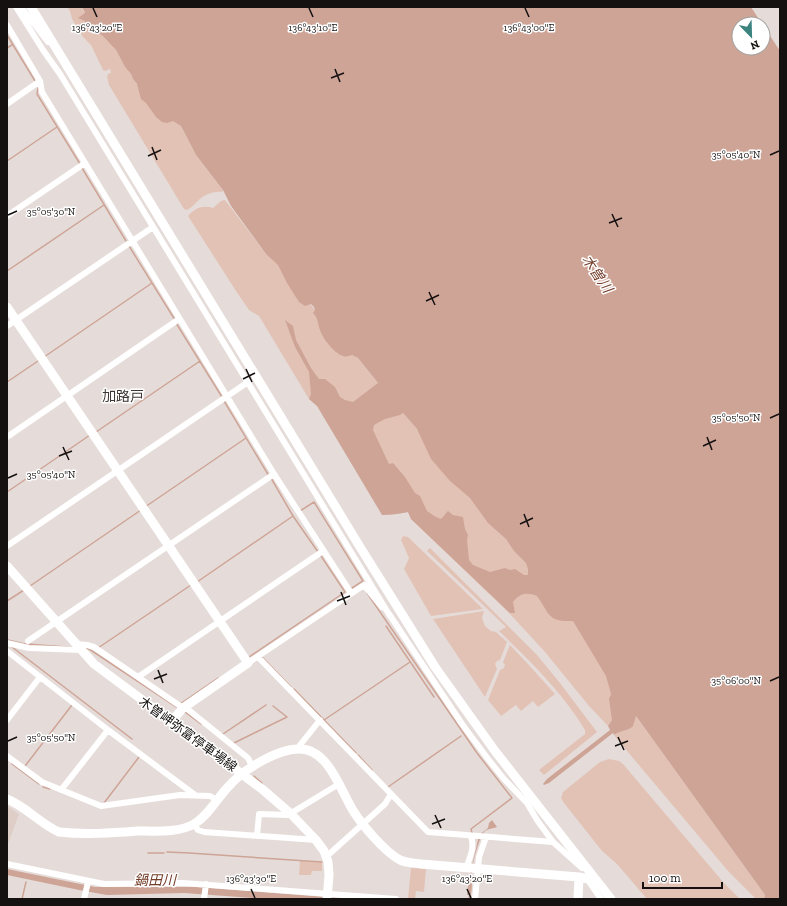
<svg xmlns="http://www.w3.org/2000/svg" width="787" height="906" viewBox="0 0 787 906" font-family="'Zilla Slab','Noto Sans JP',serif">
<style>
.built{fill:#dfcec8}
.green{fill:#e3c2b6}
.water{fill:#cea496;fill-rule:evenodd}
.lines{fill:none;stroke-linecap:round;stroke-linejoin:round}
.stream{stroke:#cea496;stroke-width:1.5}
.street{stroke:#fff;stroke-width:6}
.secondary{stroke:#fff;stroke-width:9}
.ticks{fill:none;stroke:#151110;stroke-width:1.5}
.labels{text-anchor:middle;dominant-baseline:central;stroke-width:3;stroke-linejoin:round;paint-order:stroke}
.street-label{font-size:13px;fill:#151110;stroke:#fff}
.water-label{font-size:14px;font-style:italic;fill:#743d29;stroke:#fff}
.neighbourhood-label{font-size:14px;fill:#3e3734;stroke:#fff}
.ticks-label{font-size:10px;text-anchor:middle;fill:#151110;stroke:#fff;stroke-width:3;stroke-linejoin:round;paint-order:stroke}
</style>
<rect width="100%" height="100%" fill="#e5dcd9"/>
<path class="built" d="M 7,806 L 19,814 L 7,847 Z"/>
<path class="green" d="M 67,7 L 82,7 L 83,11 L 116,50 L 125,67 L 131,74 L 133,79 L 148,99 L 181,126 L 196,155 L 223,190 L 222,192 C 214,191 206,194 200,199 C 195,203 193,207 187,210 L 184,209 L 109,85 L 107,76 L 109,73 L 111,73 L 110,69 L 105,71 L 103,70 L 91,45 L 83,37 L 72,19 L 70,11 Z
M 225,200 L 266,254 L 275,261 L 352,355 L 358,358 L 381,387 L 366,403 L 317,406 L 309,399 L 259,316 L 249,310 L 236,291 L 188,216 C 195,208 203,205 213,208 L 221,201 Z
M 398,407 L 553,588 L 623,698 L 611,723 L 608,726 L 589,706 L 545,652 L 510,614 L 411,519 L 408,512 C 401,514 395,513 389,515 L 362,432 Z
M 403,536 L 408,537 L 483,609 L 431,616 L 404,569 L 409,558 L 401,540 Z
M 430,548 L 537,655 L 560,683 L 597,732 L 544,775 L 539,770 L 585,734 L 585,730 C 563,693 530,661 499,631 L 506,627 L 427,551 Z
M 484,611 L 482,618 L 485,626 L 491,631 L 496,632 L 507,642 L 500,660 L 497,661 L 495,664 L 497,669 L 485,697 L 433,619 Z
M 510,645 L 528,664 L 555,694 L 538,707 L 533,701 L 521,711 L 516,705 L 501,716 L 488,700 L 500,670 L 504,668 L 505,665 L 503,662 Z
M 636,716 L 765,895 L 764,899 L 756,899 L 728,871 L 617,739 L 614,735 L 621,731 L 628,729 Z
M 609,759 L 619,761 L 623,764 L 724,883 L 740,899 L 647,899 L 617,864 L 602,851 L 564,803 L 561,798 L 563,792 L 600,762 Z
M 300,861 L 322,862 L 322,871 L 312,871 L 311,875 L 299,875 Z
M 411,868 L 426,869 L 424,892 L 416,891 L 415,899 L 408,898 Z"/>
<path class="water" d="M 82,7 L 751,7 L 762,24 L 739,24 L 739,48 L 763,48 L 763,25 L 780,51 L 780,899 L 764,899 L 765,895 L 636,716 C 635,719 634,723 633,726 C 629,731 620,730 614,735 L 613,733 L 549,783 L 544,785 L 543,784 L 547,779 L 610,730 L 608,726 L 612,720 L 609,699 L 611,694 L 606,676 L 573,621 C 547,622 550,614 537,596 C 527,592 520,593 513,602 L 515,613 L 510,613 L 411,519 L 408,512 C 399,514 391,515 382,515 L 317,406 L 309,399 L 311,394 L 309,372 L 295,347 L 285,320 L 293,326 L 296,340 L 311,368 L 319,379 L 325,379 L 335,387 L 340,397 L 345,400 L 353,402 L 378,383 L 358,358 L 352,355 C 349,356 346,357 343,356 C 334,353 323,339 320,330 C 317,323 319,319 313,313 L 315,310 L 314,307 L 311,304 L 305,306 L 299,302 L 287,283 L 278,265 L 266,254 L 231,206 L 223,190 L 196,155 L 181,126 L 173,121 L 167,123 L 162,122 L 156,117 L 146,103 L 141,99 L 137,84 L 133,79 L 131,74 L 125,67 L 116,50 L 102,35 L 89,29 L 85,21 L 78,18 L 85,13 ZM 403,413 L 417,429 L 431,459 L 450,481 L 470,498 L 488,523 L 506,539 L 514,551 L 526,563 L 528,569 L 528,575 L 524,575 L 515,569 L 510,570 L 505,568 L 490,572 L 473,565 L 469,560 L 467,540 L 468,535 L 465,529 L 463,517 L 453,515 L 448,511 L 441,519 L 436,517 L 427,511 L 420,496 L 415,493 L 405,477 L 393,463 L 389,464 L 373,430 L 374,425 L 385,419 L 400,415 Z
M 7,639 L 24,643 L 89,648 L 177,706 L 178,709 L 89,650 L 85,649 L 29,647 L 7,642 Z
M 492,820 L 497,827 C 493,829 489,828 485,831 C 479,836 471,868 472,876 C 472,883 472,888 471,895 L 467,895 L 469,879 L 479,835 L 488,828 L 489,823 Z
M 7,869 L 95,887 L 197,887 L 352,899 L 265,899 L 184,893 L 107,895 L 79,890 L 7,875 Z"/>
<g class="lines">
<path class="stream" d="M 7,35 L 35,81
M 7,48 L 12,45
M 38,88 L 37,94 L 80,164
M 7,161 L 57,127
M 82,168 L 126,241
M 129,246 L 175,320
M 7,271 L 104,205
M 176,323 L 222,397
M 44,357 L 152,283
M 7,382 L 38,361
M 224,401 L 269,476
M 96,432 L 200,361
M 271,478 L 293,516 L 318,552
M 7,492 L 90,435
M 145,507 L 246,438
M 300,511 L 314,502 L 363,581 L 352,588
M 197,582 L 293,516
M 30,586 L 141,510
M 367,593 L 477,753 L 512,798 L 471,829 L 472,833
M 7,601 L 24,590
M 386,626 L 434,697
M 12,647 L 132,739
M 98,648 L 191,585
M 249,657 L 345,592 L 321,556
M 263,658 L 291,687
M 294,689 L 356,753
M 180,704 L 218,678
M 185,712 L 201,724
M 324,720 L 410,662
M 223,734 L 266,705
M 234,743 L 287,717 L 273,706
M 358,755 L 372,770
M 12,764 L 39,784
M 25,766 L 72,705
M 254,776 L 262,783
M 43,787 L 50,789
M 388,787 L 461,736
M 104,803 L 139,757
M 167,852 L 189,853 L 322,862
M 148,853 L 164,853
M 22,899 L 26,882
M 469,899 L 470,893"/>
<path class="street" d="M 16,7 L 43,50 L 60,74 L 390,616
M 21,7 L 48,42
M 7,25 L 40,81 L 42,92 L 274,474 L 351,593
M 7,104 L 40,81
M 7,216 L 85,163
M 7,326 L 153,227
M 7,437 L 179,319
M 7,546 L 248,382
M 389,614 L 462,724 L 488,759 L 504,779 L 527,803 L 537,820 L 553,842 L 582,868
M 28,641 L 274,474
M 7,643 L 29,648 L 81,650
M 76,644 L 87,645 L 94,647 L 183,708
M 7,651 L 108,730 L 195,795
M 258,657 L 428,832 L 553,842
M 248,663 L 364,585 L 382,607
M 138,677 L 323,551
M 185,707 L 248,758 L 253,768
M 7,720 L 40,677
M 300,749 L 300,745 L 320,720
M 7,756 L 42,782 L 101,806 L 180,795 L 210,796 L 217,800
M 61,790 L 108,730
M 194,824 L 198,830 L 204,832 L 316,840
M 257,836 L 259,814 L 288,815 L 339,784
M 327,856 L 385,804 L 391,794
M 7,864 L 104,884 L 183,883 L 396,899
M 466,868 C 470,857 475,848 471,836
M 588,880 L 601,899
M 84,899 L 88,882
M 204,899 L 206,884
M 475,899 L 479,857 L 486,837"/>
<path class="secondary" d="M 31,7 L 360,547 L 435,667 L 495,751 L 611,899
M 7,307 L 248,663 L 183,708 L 171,722
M 7,566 L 94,664 L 262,789 L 291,814 L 316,840 L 324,851 L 328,862 L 329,875 L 327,899
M 7,799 C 27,807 40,824 59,832 C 85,835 112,833 138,831 C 155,831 179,833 194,824 C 209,815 217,798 229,786 C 243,770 278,748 300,749 C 329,749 341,792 354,812 C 363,826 385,852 400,860 C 407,863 414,863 421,864 L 579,877 L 597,881
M 578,899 L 579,877"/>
</g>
<path class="ticks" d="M 93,8 L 97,17M 309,8 L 313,17M 525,8 L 529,17M 335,69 L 340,82M 331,78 L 344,73M 152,147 L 157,160M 770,155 L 779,151M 148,156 L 161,150M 612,214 L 618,227M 8,215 L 17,211M 609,223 L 622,218M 429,292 L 435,305M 426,301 L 439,295M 246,369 L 252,382M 243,379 L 255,373M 770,418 L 779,414M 707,437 L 712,450M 703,446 L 716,440M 63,447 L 69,460M 59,456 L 72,451M 8,478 L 17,474M 524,514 L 529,527M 520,524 L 533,518M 341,592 L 346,605M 337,601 L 350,596M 158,670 L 163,683M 154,679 L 167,674M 770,681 L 779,677M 618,737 L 624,750M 8,741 L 17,737M 615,746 L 628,741M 435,815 L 441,828M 432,824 L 445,819M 251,889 L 255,898M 467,889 L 471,898"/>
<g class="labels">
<g class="street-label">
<text transform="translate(188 734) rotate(36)">木曽岬弥富停車場線</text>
</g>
<g class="water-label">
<text transform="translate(597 274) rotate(56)">木曽川</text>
<text x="155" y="880">鍋田川</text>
</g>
<g class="neighbourhood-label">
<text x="123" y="396">加路戸</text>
</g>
</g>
<g class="ticks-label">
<text x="97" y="31">136°43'20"E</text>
<text x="313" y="31">136°43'10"E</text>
<text x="529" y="31">136°43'00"E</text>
<text x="736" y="158">35°05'40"N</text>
<text x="51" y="215">35°05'30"N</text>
<text x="736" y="421">35°05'50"N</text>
<text x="51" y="478">35°05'40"N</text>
<text x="736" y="684">35°06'00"N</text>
<text x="51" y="741">35°05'50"N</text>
<text x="251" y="882">136°43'30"E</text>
<text x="467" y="882">136°43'20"E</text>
</g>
<rect width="787" height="906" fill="none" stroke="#151110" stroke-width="16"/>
<g transform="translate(751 36) rotate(157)"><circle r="19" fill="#ffffff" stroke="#a1a09f"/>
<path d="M0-3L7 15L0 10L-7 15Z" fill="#3b837f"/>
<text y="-6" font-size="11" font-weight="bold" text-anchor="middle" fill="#151110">N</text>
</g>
<path d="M643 882v6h79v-6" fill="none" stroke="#151110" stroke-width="2"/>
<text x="649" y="882" font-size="12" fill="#151110" stroke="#ffffff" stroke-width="3" paint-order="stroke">100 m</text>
</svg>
